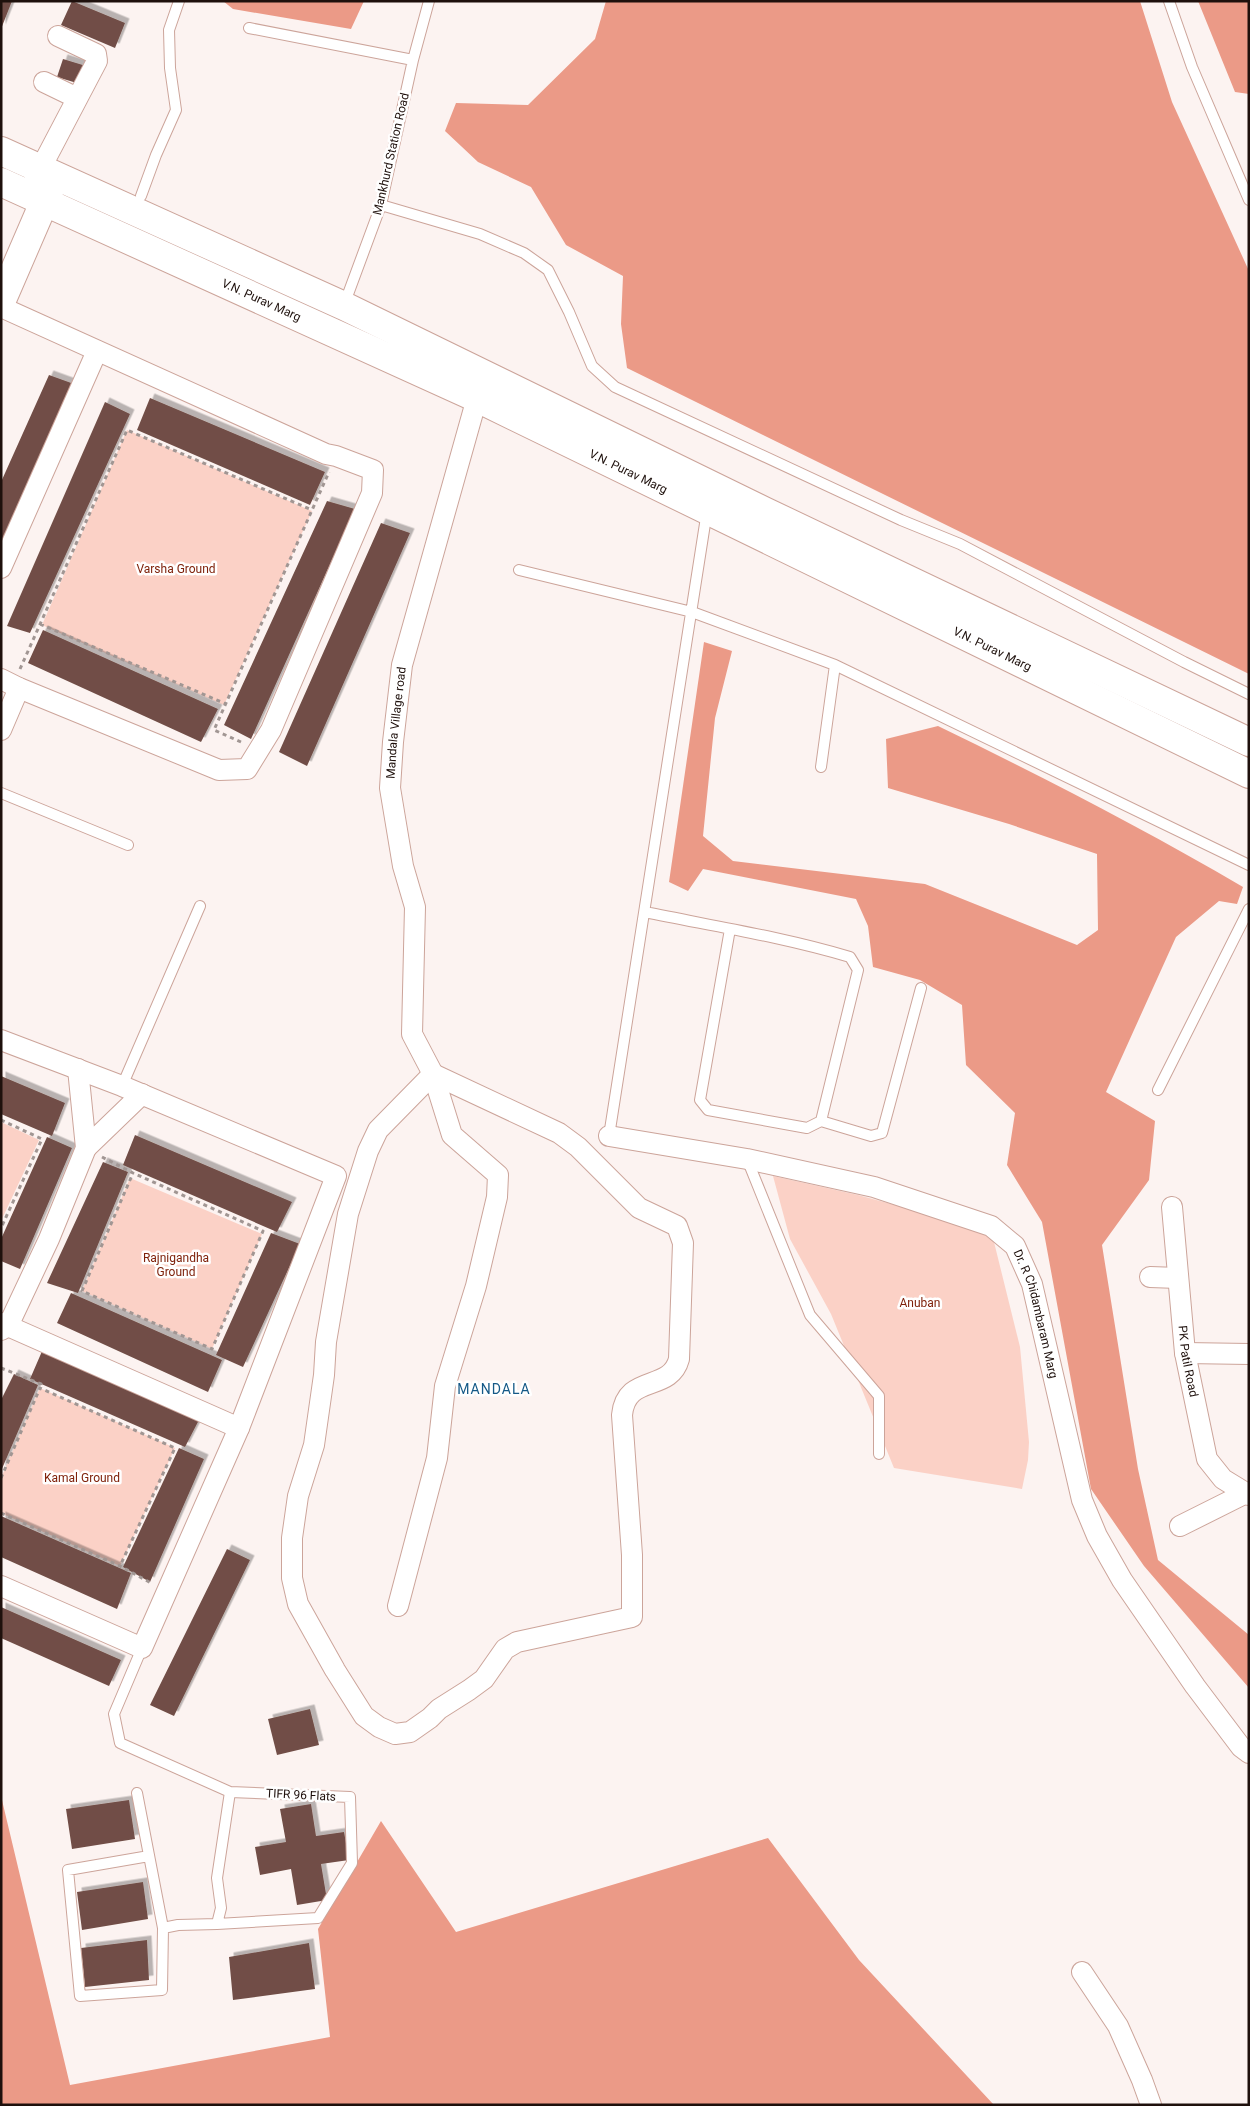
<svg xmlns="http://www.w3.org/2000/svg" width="1250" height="2106" viewBox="0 0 1250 2106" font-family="Roboto,sans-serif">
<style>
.green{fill:#fbd1c6}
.forest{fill:#eb9a87}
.building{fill:#714e46;filter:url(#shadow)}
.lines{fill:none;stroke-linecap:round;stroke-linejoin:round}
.lane-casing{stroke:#cca49a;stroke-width:12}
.street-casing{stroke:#cca49a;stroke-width:22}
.secondary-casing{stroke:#cca49a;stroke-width:30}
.path{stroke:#a19693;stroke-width:3;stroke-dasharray:4 4;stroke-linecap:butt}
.lane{stroke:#fff;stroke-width:10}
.street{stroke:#fff;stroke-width:20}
.secondary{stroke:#fff;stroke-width:28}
.labels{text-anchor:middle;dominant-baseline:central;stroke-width:5;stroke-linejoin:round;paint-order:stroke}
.street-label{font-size:12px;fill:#1e100c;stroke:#fff}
.park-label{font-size:12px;fill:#7f220b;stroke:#fff}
.neighbourhood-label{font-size:14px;letter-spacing:1px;fill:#155987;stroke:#fff}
</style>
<defs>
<filter id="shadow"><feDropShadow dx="4.5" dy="-4.5" stdDeviation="0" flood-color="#0004"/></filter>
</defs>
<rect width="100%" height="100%" fill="#fcf3f1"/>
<path class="green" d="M 127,430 L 312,511 L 224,705 L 42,625 Z
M 1,1122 L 39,1140 L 1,1221 Z
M 773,1176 L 858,1195 L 961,1223 L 993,1238 L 1020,1347 L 1029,1442 L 1028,1460 L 1022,1489 L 894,1468 L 831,1314 L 790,1239 Z
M 130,1178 L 262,1234 L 212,1349 L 82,1291 Z
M 40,1388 L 175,1448 L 120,1566 L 1,1513 L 1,1478 Z"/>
<path class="forest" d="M 223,1 L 364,1 L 351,29 L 233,9 Z
M 606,1 L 1140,1 L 1172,102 L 1249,271 L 1249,674 L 627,368 L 621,324 L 623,276 L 566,245 L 531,187 L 478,162 L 445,131 L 456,103 L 528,105 L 595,39 Z
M 1198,1 L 1249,1 L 1249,94 L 1235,92 Z
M 704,642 L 732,651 L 715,718 L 703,836 L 733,861 L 925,884 L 1077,945 L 1098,930 L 1097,854 L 1009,824 L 888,788 L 886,739 L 938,726 C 1041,776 1144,829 1243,887 L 1237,904 L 1219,901 L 1176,937 L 1106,1092 L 1155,1121 L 1149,1180 L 1102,1245 L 1138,1469 L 1158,1560 L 1249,1635 L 1249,1688 L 1144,1566 L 1091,1489 L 1042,1222 L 1007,1165 L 1015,1113 L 966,1065 L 962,1005 L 920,980 L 873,967 L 868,926 L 856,899 L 703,869 L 688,891 L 669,882 Z
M 1,1796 L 70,2085 L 330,2037 L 318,1929 L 381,1821 L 456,1932 L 768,1838 L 859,1960 L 994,2105 L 1,2105 Z"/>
<path class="building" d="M 1,1 L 12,1 L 1,29 Z
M 72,1 L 125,23 L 115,48 L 61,25 Z
M 63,59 L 86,66 L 80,84 L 57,77 Z
M 49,375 L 74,384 L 1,548 L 1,482 Z
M 150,398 L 325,472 L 310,505 L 137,430 Z
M 105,402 L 130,414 L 30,633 L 7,626 Z
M 327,501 L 355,509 L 251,739 L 224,725 Z
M 381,523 L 410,533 L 307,766 L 279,752 Z
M 43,630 L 218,709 L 201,742 L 28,663 Z
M 1,1076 L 65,1103 L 52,1136 L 1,1114 Z
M 135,1135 L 292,1202 L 277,1232 L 123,1165 Z
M 47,1137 L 72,1148 L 20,1269 L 1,1261 L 1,1239 Z
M 103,1162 L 128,1172 L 78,1293 L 47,1283 Z
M 271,1233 L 300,1244 L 243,1367 L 216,1355 Z
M 71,1293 L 222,1360 L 208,1392 L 57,1323 Z
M 43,1349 L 200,1418 L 185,1447 L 30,1379 Z
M 14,1374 L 38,1385 L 1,1471 L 1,1400 Z
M 179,1448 L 204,1459 L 150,1582 L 123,1567 Z
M 1,1516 L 131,1573 L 117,1609 L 1,1557 Z
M 227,1549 L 250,1560 L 174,1716 L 150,1705 Z
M 1,1607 L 121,1660 L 109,1686 L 1,1638 Z
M 310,1709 L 319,1745 L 277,1755 L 268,1719 Z
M 129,1800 L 135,1839 L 72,1849 L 66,1809 Z
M 311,1804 L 316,1836 L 344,1832 L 349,1860 L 321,1864 L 327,1900 L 297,1905 L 291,1869 L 260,1875 L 255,1847 L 286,1842 L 280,1809 Z
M 143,1882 L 148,1919 L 82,1930 L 77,1892 Z
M 147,1940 L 149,1980 L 85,1987 L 81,1948 Z
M 309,1943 L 315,1989 L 233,2000 L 229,1957 Z"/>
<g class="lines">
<defs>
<path id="lane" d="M 1169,1 L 1192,67 L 1249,200
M 249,28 L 413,60
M 141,196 L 156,155 L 176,110 L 170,68 L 169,30 L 179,1
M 381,205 L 480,234 L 524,253 L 548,270 L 569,312 L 592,366 L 615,387 L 901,520 L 960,544 L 1184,662 L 1249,694
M 344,305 L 381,205 L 413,60 L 429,1
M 519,570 L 692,612 L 835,665 L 821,767
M 835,665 L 1249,865
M 1,793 L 128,845
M 645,912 C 713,926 783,937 850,957 L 858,970 L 821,1121 L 807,1128 L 708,1110 L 700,1100 L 730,929
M 122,1086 L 200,906
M 1158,1090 L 1249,909
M 821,1121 L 871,1136 L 882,1133 L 921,988
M 609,1136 L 707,511
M 747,1159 L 810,1315 L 879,1396 L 879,1454
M 142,1648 L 114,1714 L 120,1743 L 230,1792 L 217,1878 L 221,1908 L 217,1924 L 178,1925 L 163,1928
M 137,1793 L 163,1928 L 162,1990 L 80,1996 L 68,1870 L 149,1856
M 217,1924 L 318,1918 L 352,1863 L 350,1797 L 230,1792"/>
<g id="street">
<path d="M 44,82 L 77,98"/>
<path d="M 34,181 L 97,61 L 96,54 L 58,36"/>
<path d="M 1,307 L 326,454 L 336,456 L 373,470 L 372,493 L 271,730 L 247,769 L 219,770 L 19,688 L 1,679"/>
<path d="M 1,568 L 97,351"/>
<path d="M 1,730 L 19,688"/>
<path d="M 1,1040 L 122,1086 L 336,1176 L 239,1428 L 142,1648 L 1,1586"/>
<path d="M 433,1074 L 559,1133 L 578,1147 L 639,1208 L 677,1226 L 683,1243 L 679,1359 C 670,1393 626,1373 622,1415 L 632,1555 L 632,1617 L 517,1642 L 505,1649 L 484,1679 L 469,1690 L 439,1709 L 430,1718 L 410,1732 L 395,1734 L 379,1727 L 364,1716 L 335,1670 L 298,1604 L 292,1578 L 292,1538 L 298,1496 L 314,1445 L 324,1375 L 326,1342 L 348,1214 L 368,1151 L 378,1130 Z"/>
<path id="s1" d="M 609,1136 L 747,1159 L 874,1187 L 991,1226 L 1015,1246 L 1032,1284 L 1082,1500 L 1097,1536 L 1122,1580 L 1195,1686 L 1241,1747 L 1249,1753"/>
<path d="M 86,1148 L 142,1094"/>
<path id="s2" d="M 1172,1207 L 1185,1353 L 1207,1459 L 1223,1479 L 1249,1495"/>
<path d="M 1150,1277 L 1178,1278"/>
<path d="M 1,1323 L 239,1428"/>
<path d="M 1,1330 L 8,1326 L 49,1239 L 86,1148 L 78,1069"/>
<path d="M 1185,1353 L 1249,1354"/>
<path d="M 1180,1526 L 1244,1494"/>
<path id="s3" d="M 398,1606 L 437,1458 L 445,1386 L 476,1286 L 497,1197 L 498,1175 L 452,1135 L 433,1074 L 412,1034 L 415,907 L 403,866 L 390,788 L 393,742 L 402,665 L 477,398 L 484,388"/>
<path d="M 1082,1972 L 1118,2026 L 1142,2080 L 1151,2105"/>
</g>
<g id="secondary">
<path d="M 1,151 L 344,306 L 764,511 L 1249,742"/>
<path id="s4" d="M 1,182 L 477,398 L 1249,774"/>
<path d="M 1,302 L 52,184"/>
</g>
</defs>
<use href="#lane" class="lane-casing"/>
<use href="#street" class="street-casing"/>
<use href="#secondary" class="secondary-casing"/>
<path class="path" d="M 40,624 L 226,704
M 20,669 L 127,430 L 312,510
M 241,742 L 214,730 L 329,472
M 1,1120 L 42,1139 L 1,1228
M 102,1157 L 133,1173 L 263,1231 L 212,1349 L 82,1291 L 133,1173
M 1,1368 L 41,1384 L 40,1388
M 1,1478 L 40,1388 L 175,1448 L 120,1566
M 1,1513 L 120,1566 L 151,1583"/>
<use href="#lane" class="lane"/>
<use href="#street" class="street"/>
<use href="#secondary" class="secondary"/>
</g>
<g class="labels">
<g class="street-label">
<text transform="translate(391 154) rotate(-77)">Mankhurd Station Road</text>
<text stroke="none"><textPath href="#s4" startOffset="286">V.N. Purav Marg</textPath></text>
<text stroke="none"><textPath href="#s4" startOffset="691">V.N. Purav Marg</textPath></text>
<text stroke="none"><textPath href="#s4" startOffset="1096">V.N. Purav Marg</textPath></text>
<text stroke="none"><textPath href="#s3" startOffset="928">Mandala Village road</textPath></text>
<text stroke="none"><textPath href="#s1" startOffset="496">Dr. R Chidambaram Marg</textPath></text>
<text stroke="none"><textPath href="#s2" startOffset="155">PK Patil Road</textPath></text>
<text transform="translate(301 1795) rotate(3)">TIFR 96 Flats</text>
</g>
<g class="park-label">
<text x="176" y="569">Varsha Ground</text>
<text x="176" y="1258">Rajnigandha<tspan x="176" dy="14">Ground</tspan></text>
<text x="920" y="1303">Anuban</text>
<text x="82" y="1478">Kamal Ground</text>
</g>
<g class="neighbourhood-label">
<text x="494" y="1389">MANDALA</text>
</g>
</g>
<rect width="1250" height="2106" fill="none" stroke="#1e100c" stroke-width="5"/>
</svg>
